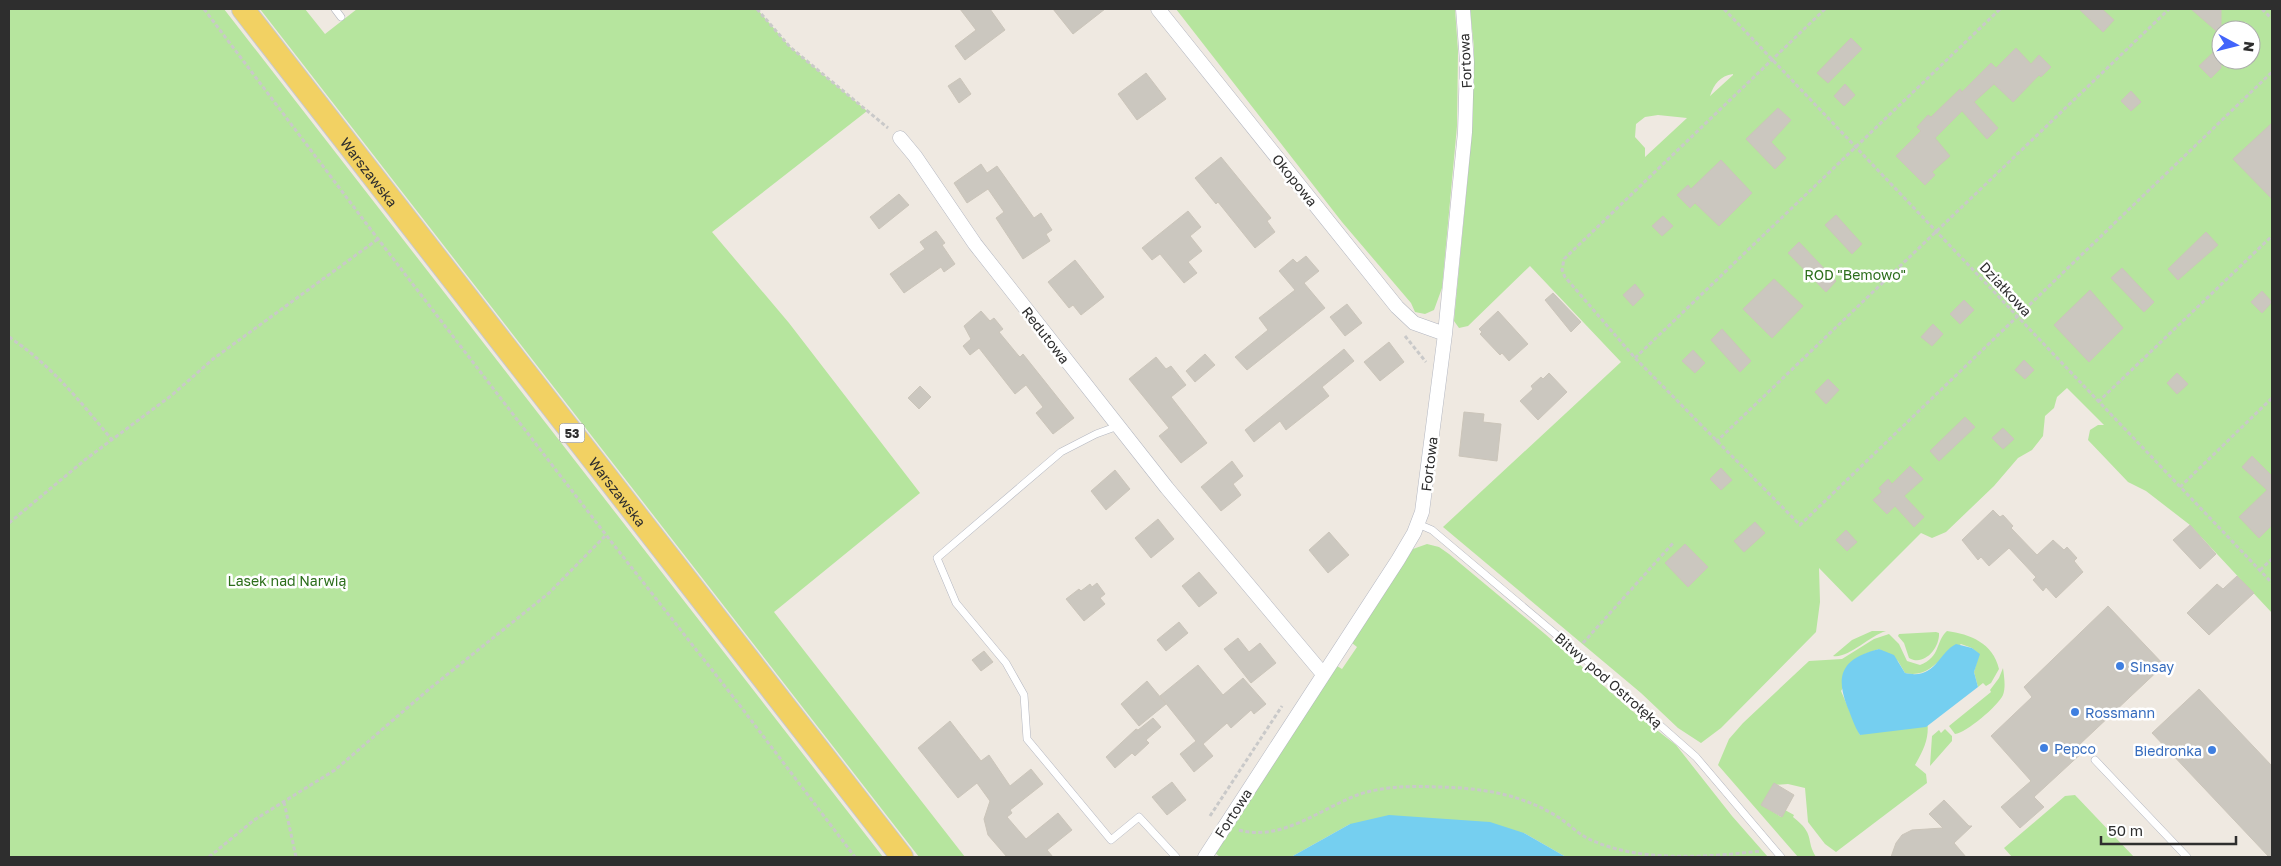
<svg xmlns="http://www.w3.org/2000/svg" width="2281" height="866" viewBox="0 0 2281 866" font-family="'Golos Text',sans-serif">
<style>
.green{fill:#b6e59e;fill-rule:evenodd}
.water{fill:#75cff0}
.building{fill:#cbc7bf;stroke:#cbc5ba}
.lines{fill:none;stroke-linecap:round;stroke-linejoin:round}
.lane-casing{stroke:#b4b7c1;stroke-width:8}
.street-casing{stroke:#b4b7c1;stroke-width:15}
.primary-casing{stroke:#c9c9c9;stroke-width:24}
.path{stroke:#c9c9c9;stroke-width:3;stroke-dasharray:4 2.5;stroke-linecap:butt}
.lane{stroke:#fff;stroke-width:7}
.street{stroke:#fff;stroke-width:14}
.primary{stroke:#f2d163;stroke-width:22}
.shop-dot{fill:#3f7fe0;stroke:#fff;stroke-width:2}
.labels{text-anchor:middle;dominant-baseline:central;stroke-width:5;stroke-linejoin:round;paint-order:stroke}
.shield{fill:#fff;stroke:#6d6d6d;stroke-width:1}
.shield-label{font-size:12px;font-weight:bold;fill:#2e2e2e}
.street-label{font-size:14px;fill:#2e2e2e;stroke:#fff}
.park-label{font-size:14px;fill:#2c6e1b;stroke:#fff}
.shop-label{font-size:14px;fill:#366cbe;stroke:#fff;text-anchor:start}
</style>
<rect width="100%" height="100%" fill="#efe9e1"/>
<path class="green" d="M 9,9 L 224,9 L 883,857 L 9,857 Z
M 260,9 L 305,9 L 325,34 L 357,9 L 757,9 L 790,47 L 867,111 L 712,232 L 789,323 L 920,493 L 774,612 L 965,857 L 919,857 Z
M 1176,9 L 1455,9 L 1458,51 L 1457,126 L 1442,288 L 1434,310 L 1425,314 L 1415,312 L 1411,303 L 1342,222 Z
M 1470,9 L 2272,9 L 2272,613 L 2190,525 L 2146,491 L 2128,482 L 2088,440 L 2090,430 L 2098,425 L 2104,425 L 2067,388 L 2057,397 L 2054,408 L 2045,416 L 2043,436 L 2032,450 L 2018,458 L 1994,486 L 1946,532 L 1932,538 L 1921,533 L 1852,602 L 1819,568 L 1820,602 L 1816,632 L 1721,728 L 1701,743 L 1678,728 L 1641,693 L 1443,527 L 1621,362 L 1530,266 L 1468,326 L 1459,328 L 1454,321 L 1472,133 L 1474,48 ZM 2221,30 L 2251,30 L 2251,60 L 2221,60 ZM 1733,74 L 1733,75 L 1710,96 C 1714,84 1720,76 1733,74 ZM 1658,115 L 1687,118 L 1645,157 L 1645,148 L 1635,137 L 1636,124 L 1645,117 Z
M 1427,544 L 1439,547 L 1449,554 L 1545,634 L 1631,710 L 1676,745 L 1732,816 L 1768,857 L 1566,857 L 1524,833 L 1350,824 L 1291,857 L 1220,857 L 1215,853 L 1337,666 L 1342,669 L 1357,647 L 1352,643 L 1413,549 Z
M 1872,631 L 1886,631 C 1869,636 1848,659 1833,656 L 1852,640 Z
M 1947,631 C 1970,634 1993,643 1999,669 L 1991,683 L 1986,686 L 1983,683 L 1978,687 L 1974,672 L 1979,654 L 1972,648 L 1961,644 C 1956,648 1948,651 1944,656 C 1933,667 1923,677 1905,673 L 1898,661 L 1879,649 L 1865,654 L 1841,691 L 1860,735 L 1925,709 C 1931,733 1927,744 1915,765 L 1926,774 L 1927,783 L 1836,852 L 1825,844 L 1808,822 L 1805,788 L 1788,784 L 1773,785 L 1762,805 L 1781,817 L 1785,810 L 1794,815 L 1793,817 C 1816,835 1805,839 1816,857 L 1798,857 L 1718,765 L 1729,739 L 1743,723 L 1809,661 L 1842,659 L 1874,639 L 1889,634 L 1899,644 L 1907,661 L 1920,665 C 1941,657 1935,642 1947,631 Z
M 1936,632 L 1939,633 C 1940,648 1924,667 1909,658 L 1904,643 L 1898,636 L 1899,634 Z
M 2003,668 C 2004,676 2006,687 2003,695 C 1998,706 1966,733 1955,734 L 1949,726 L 1991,692 L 1990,690 L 1999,678 Z
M 1945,729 L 1952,736 L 1952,741 L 1930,766 L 1932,736 L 1939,730 L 1941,733 Z
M 2075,795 L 2134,857 L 2012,857 L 2004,848 L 2065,796 Z"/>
<path class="water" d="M 1956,644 L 1972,648 L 1980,654 L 1974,672 L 1978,687 L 1926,727 L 1860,735 C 1854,726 1851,715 1847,706 C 1834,672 1845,658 1879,649 L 1894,655 L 1905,673 C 1936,680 1938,653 1956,644 Z
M 1389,815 L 1490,822 L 1524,833 L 1566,857 L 1291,857 L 1350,824 Z"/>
<path class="building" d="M 960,9 L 990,9 L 1005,30 L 965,60 L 955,46 L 976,30 Z
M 1053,9 L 1105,9 L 1073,34 Z
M 2079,9 L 2102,9 L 2114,20 L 2103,32 Z
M 2191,9 L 2221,9 L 2221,35 Z
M 1851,38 L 1862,49 L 1828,83 L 1817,73 Z
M 2221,45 L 2221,68 L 2211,78 L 2199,66 Z
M 2016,48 L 2031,64 L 2039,55 L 2051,67 L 2041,77 L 2039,75 L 2013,102 L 1994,84 L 1974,102 L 1998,128 L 1987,139 L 1962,111 L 1935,138 L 1950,156 L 1932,172 L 1935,175 L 1925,185 L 1896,156 L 1921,131 L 1917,127 L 1928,115 L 1931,117 L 1960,89 L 1962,92 L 1991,63 L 1996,68 Z
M 1146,73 L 1166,99 L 1137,120 L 1118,94 Z
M 960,78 L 971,94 L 959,103 L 948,86 Z
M 1845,84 L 1855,95 L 1844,106 L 1834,96 Z
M 2131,91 L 2141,102 L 2131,111 L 2121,101 Z
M 1778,108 L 1791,120 L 1771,142 L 1786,158 L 1775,169 L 1746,139 Z
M 2272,123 L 2272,199 L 2233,159 Z
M 1221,157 L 1271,218 L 1267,221 L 1275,232 L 1255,248 L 1218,202 L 1216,204 L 1195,178 Z
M 1721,160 L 1752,193 L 1719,226 L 1695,203 L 1690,208 L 1677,195 L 1688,185 L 1691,189 Z
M 981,164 L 987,173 L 997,166 L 1034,218 L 1041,213 L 1052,230 L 1046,234 L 1050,241 L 1023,259 L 996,218 L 1004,212 L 988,189 L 967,203 L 954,183 Z
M 899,194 L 909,205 L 879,229 L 870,217 Z
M 1188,211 L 1201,227 L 1190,236 L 1202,251 L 1188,262 L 1197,273 L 1184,283 L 1160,254 L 1152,260 L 1142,248 Z
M 1836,215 L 1862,244 L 1852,254 L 1825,225 Z
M 1663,216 L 1673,226 L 1662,236 L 1652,226 Z
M 936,231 L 945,243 L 942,245 L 955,264 L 944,272 L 941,267 L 904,293 L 890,274 L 925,249 L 920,242 Z
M 2206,232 L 2218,245 L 2178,280 L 2168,269 Z
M 1799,242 L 1836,281 L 1826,292 L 1788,253 Z
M 1306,256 L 1319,271 L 1304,283 L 1325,308 L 1247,370 L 1235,357 L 1268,330 L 1259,318 L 1295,290 L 1279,271 L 1293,259 L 1297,263 Z
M 1075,260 L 1104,297 L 1081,315 L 1073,305 L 1069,308 L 1048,282 Z
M 2122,268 L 2154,302 L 2144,312 L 2111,278 Z
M 1774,279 L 1803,306 L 1772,338 L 1743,309 Z
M 1635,284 L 1644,295 L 1633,306 L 1623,295 Z
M 2090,290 L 2123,328 L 2089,362 L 2054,325 Z
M 2262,291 L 2272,302 L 2262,313 L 2251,302 Z
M 1553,293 L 1581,322 L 1571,332 L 1545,300 Z
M 1964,300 L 1974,310 L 1960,324 L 1950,314 Z
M 1347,304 L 1362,323 L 1345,336 L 1330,317 Z
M 981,311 L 990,321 L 994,318 L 1003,329 L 999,332 L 1018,355 L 1020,357 L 1023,354 L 1074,418 L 1053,434 L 1036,413 L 1043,407 L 1026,385 L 1015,394 L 979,348 L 970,355 L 963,346 L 971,339 L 964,326 Z
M 1498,311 L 1528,344 L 1509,361 L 1502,353 L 1500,355 L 1480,334 L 1482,332 L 1479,329 Z
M 1933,324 L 1943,334 L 1932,346 L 1921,337 Z
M 1722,329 L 1751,361 L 1740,372 L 1711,340 Z
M 1389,342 L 1404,362 L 1380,381 L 1364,362 Z
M 1344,349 L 1354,361 L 1322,387 L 1329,396 L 1286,430 L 1280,421 L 1254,442 L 1245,430 Z
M 1693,350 L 1705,363 L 1695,373 L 1682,361 Z
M 1205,354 L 1215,365 L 1195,382 L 1186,371 Z
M 1156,357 L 1166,369 L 1171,366 L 1186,385 L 1171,397 L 1207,443 L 1181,463 L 1159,436 L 1169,428 L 1129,379 Z
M 2024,360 L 2034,370 L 2025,379 L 2015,370 Z
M 1549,373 L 1567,392 L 1538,420 L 1520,401 L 1533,389 L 1531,386 L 1541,377 L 1543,379 Z
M 2177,373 L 2188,384 L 2177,394 L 2167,383 Z
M 1828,379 L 1839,390 L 1826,404 L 1815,392 Z
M 920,386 L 931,397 L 919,409 L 908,398 Z
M 1464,412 L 1484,414 L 1483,422 L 1501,424 L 1497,461 L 1459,456 Z
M 1965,417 L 1975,427 L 1939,461 L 1930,451 Z
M 2003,428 L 2014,439 L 2003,449 L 1992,438 Z
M 2252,456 L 2272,476 L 2272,525 L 2259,538 L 2239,517 L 2267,490 L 2242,467 Z
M 1232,461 L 1243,476 L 1233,484 L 1241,495 L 1221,511 L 1201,487 Z
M 1910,466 L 1923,479 L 1904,496 L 1924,517 L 1914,527 L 1895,506 L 1887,514 L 1873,500 L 1882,492 L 1879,488 L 1888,479 L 1892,484 Z
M 1721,468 L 1732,480 L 1721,490 L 1710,479 Z
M 1115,470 L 1130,489 L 1106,510 L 1091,491 Z
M 1993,510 L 2000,517 L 2003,515 L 2013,526 L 2011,528 L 2037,555 L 2053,540 L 2064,550 L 2067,547 L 2077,558 L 2074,561 L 2083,572 L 2056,598 L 2046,587 L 2043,591 L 2033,580 L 2036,577 L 2009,548 L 1989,566 L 1981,557 L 1978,560 L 1962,540 Z
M 1158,519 L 1174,539 L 1151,558 L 1135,538 Z
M 1755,522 L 1765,533 L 1744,552 L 1734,541 Z
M 2190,525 L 2216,554 L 2200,569 L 2173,540 Z
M 1846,530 L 1857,542 L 1847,551 L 1836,540 Z
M 1329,532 L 1349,555 L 1328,573 L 1309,550 Z
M 1685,544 L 1708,567 L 1688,587 L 1665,563 Z
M 1199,572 L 1217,593 L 1199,607 L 1182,586 Z
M 2237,576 L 2254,593 L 2209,635 L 2187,613 L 2217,584 L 2223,589 Z
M 1097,583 L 1105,594 L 1100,598 L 1105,604 L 1084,621 L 1066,599 L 1079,589 L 1081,591 L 1090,584 L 1092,587 Z
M 2108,606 L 2164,665 L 2079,745 L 2085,750 L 2034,797 L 2044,807 L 2020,828 L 2001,807 L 2031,781 L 1991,736 L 2032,697 L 2024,687 Z
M 1179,622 L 1188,633 L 1166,651 L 1157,640 Z
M 1238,638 L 1249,652 L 1260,643 L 1276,663 L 1251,683 L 1224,649 Z
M 984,651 L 993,662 L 981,671 L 972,660 Z
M 1198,665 L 1223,695 L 1243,678 L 1266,704 L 1254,714 L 1251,710 L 1231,728 L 1227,723 L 1203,744 L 1213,756 L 1194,772 L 1180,754 L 1196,741 L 1160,696 Z
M 1147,681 L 1166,704 L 1139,726 L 1121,704 Z
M 2199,689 L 2272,766 L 2272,857 L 2269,857 L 2152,733 Z
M 1153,718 L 1161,727 L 1146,740 L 1149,743 L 1135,756 L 1132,753 L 1115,768 L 1106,757 L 1136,729 L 1138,730 Z
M 950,721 L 981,761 L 989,755 L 1010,786 L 1031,769 L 1043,784 L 1010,810 L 1012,813 L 1007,817 L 1026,839 L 1058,813 L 1072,830 L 1047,850 L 1053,857 L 1007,857 L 988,835 L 984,819 L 990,801 L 977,783 L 958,798 L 918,748 Z
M 1172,782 L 1186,800 L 1167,815 L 1152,797 Z
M 1774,783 L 1794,795 L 1782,817 L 1761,805 Z
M 1944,800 L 1969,826 L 1972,826 L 1954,843 L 1966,857 L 1891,857 L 1896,843 L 1902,835 L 1912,830 L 1943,828 L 1929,814 Z"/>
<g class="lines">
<defs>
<path id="lane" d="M 335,9 L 341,17
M 1118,426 L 1096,434 L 1061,452 L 937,558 L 956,603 L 1006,663 L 1024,695 L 1027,739 L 1111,840 L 1139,817 L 1176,857
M 1418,524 L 1432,530 L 1578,653 L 1696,757 L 1781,857
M 2095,760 L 2187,857"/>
<path id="street" d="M 1158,9 L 1397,307 L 1414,323 L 1445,334
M 900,138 L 915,156 L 975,244 L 1167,488 L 1323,674
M 1205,857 L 1398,560 L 1414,533 L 1422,512 L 1445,334 L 1465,132 L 1467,62 L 1463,9"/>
<g id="primary">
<path id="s1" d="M 243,9 L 902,857"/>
</g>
</defs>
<use href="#lane" class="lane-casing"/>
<use href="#street" class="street-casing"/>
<use href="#primary" class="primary-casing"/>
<path class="path" d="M 204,9 L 378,239 L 606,535 L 738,703 L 855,857
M 757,9 L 790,47 L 888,128
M 1724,9 L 2272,583
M 1825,9 L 1564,259 L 1562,270 L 1565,277 L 1635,358 L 1800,525 L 2272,72
M 2262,9 L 2272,19
M 1405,336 L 1426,362
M 9,337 C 50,364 81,402 112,440
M 1635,358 L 2000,9
M 2098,402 L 2272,236
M 1716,442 L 2169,9
M 2180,487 L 2272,398
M 9,523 L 86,459 L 172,395 L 213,359 L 378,239
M 2260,570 L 2272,559
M 1583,643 L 1674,542
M 284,802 L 296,857
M 1210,816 L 1282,706
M 1239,830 C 1282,842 1321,808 1360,794 C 1385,786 1412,786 1439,787 C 1482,788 1521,794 1558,817 C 1569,824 1578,834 1589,839 C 1639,863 1708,857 1761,851
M 209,857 L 254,820 L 335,770 L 428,690 L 549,593 L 606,535"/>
<use href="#lane" class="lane"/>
<use href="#street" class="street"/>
<use href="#primary" class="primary"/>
</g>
<g class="shop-dot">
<circle cx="2120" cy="666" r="5"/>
<circle cx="2075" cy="712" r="5"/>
<circle cx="2044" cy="748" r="5"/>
<circle cx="2212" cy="750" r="5"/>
</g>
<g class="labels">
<rect class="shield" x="559.5" y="423.5" width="25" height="19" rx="4"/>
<g class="shield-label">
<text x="572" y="433">53</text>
</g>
<g class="street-label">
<text transform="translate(1465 61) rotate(-93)">Fortowa</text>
<text stroke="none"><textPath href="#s1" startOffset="206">Warszawska</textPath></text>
<text transform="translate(1295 180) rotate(51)">Okopowa</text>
<text transform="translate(2006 289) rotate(47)">Działkowa</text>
<text transform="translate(1046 335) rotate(52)">Redutowa</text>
<text transform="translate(1429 464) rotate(-83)">Fortowa</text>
<text stroke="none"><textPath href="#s1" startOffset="611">Warszawska</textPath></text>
<text transform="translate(1609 680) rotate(41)">Bitwy pod Ostrołęką</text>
<text transform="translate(1233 813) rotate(-57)">Fortowa</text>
</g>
<g class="park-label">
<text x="1855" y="274">ROD "Bemowo"</text>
<text x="287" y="580">Lasek nad Narwią</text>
</g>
<g class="shop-label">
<text x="2130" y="666">Sinsay</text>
<text x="2085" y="712">Rossmann</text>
<text x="2054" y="748">Pepco</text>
<text x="2202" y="750" text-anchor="end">Biedronka</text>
</g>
</g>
<rect width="2281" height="866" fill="none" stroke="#2e2e2e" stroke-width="20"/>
<g transform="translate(2236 45) rotate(97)"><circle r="24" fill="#ffffff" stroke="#ababab"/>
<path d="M0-4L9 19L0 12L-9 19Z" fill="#4264fb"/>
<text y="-8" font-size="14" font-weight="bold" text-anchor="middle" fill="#2e2e2e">N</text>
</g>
<path d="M2101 836v8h135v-8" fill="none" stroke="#2e2e2e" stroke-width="2.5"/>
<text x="2108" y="836" font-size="15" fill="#2e2e2e" stroke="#ffffff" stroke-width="4" paint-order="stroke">50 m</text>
</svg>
